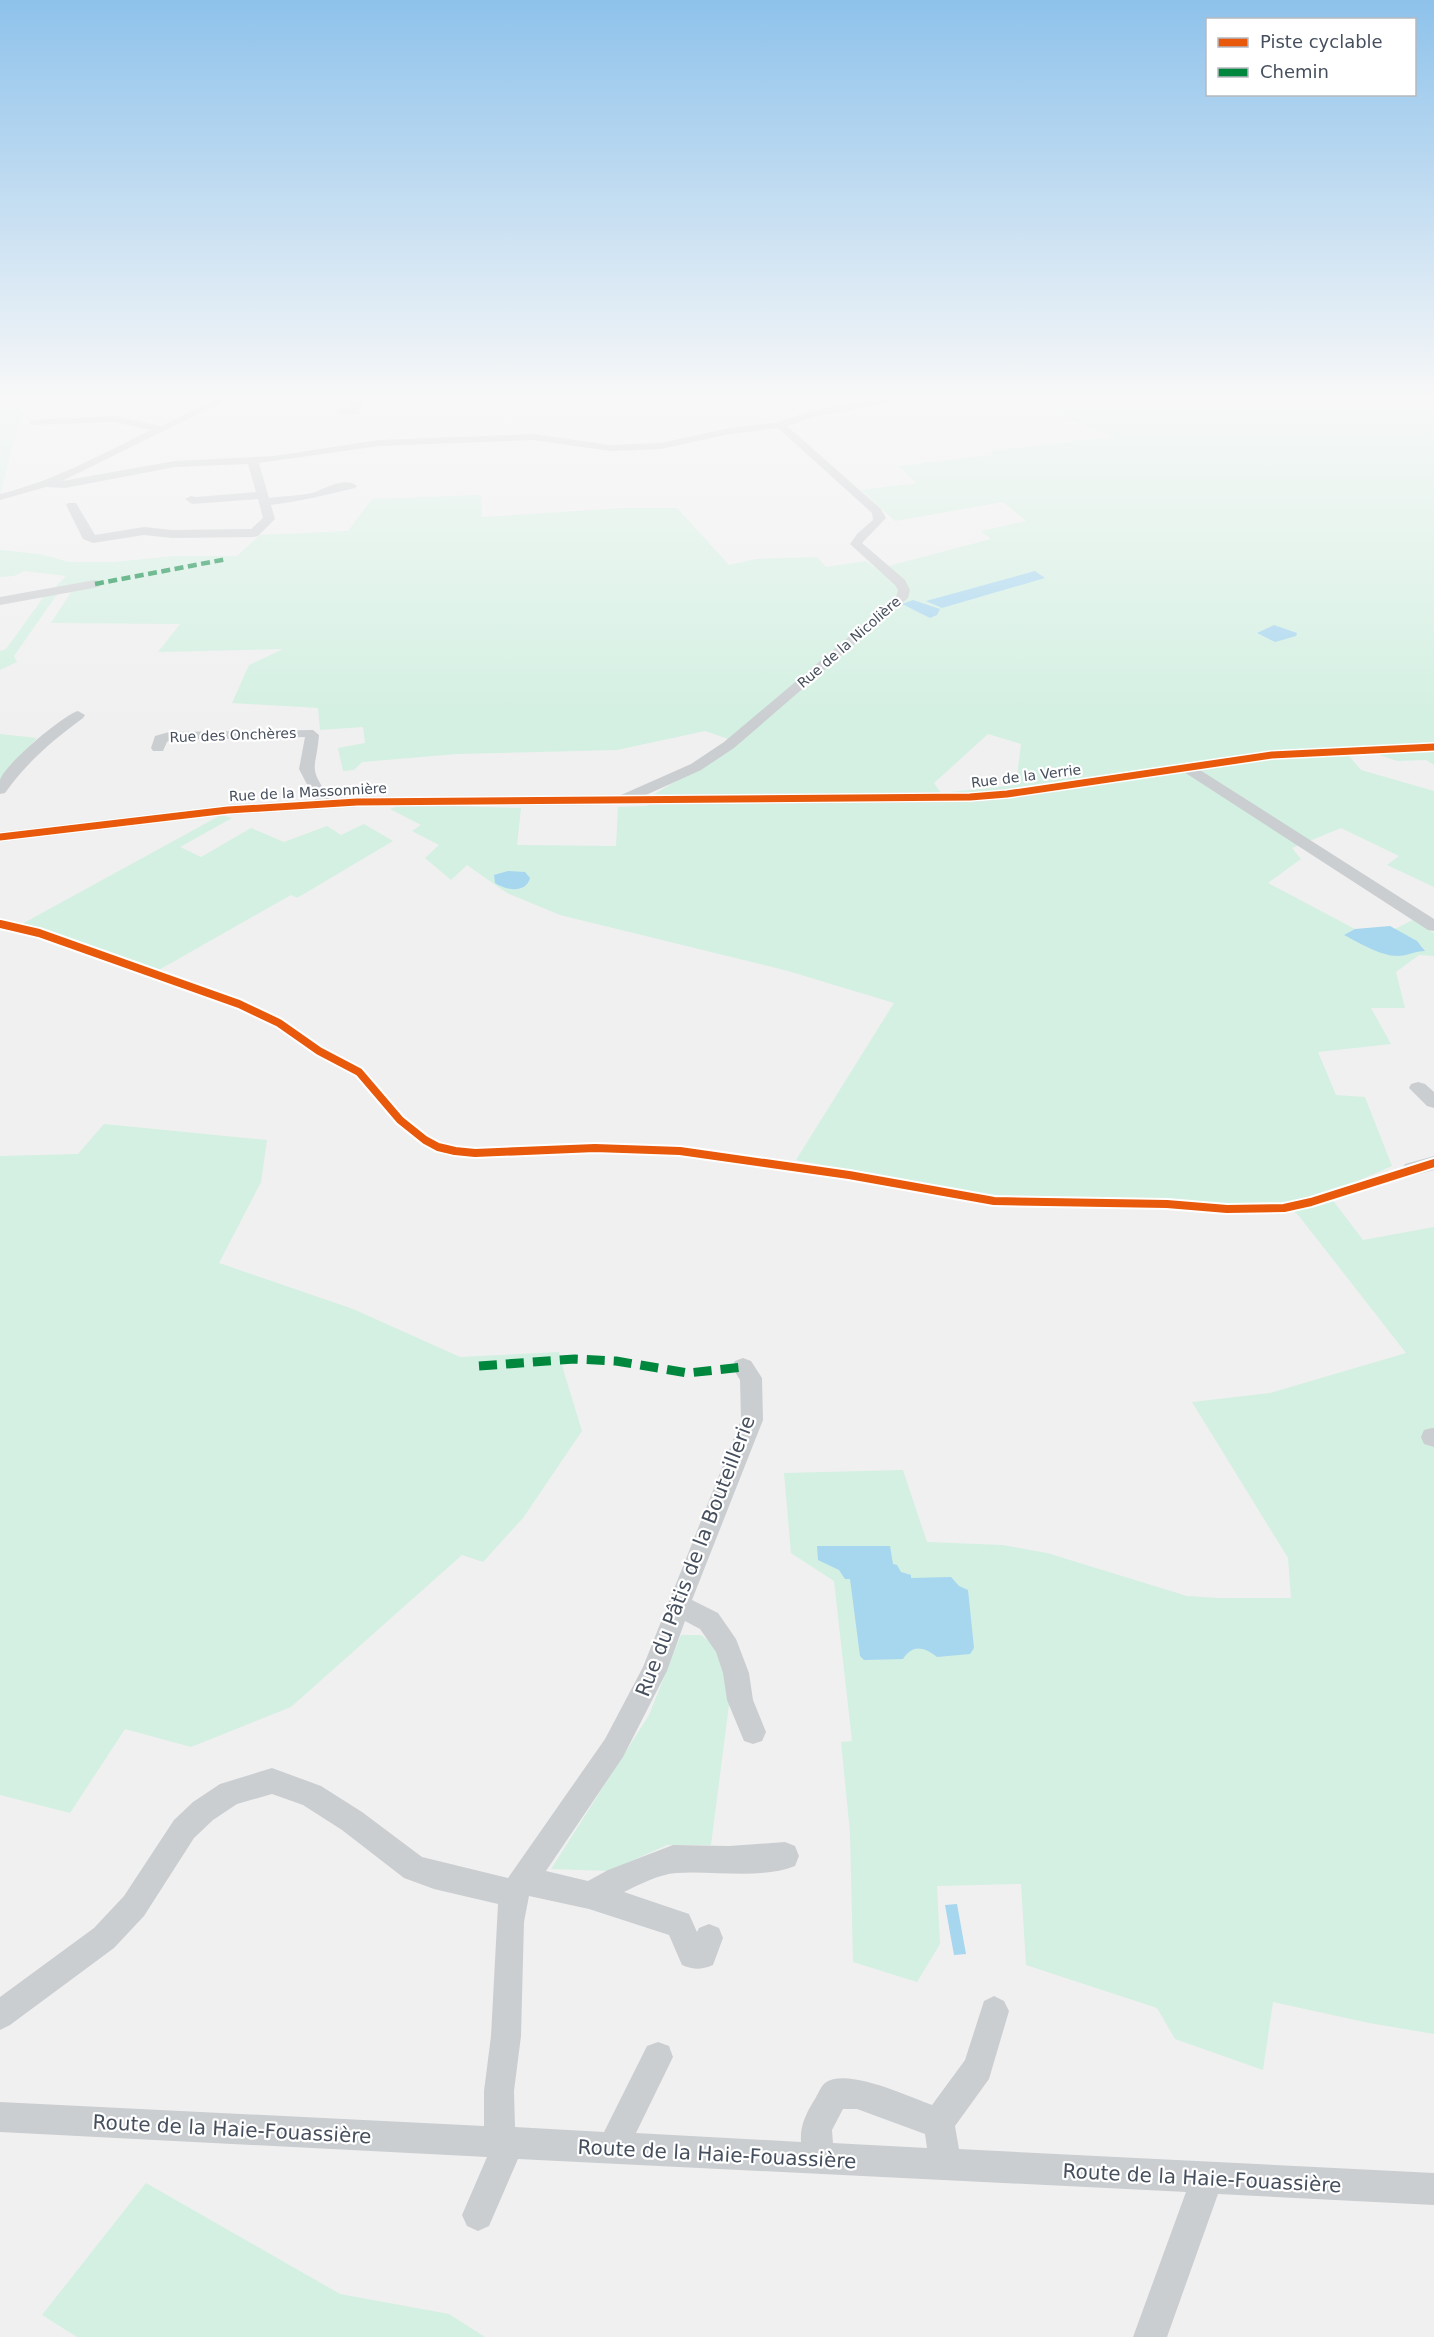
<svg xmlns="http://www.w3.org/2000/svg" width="1434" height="2337" viewBox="0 0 1434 2337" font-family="'DejaVu Sans',sans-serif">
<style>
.green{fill:#d3f0e2;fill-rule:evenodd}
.water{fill:#a7d6ef}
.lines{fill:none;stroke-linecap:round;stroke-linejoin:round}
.minor{fill:#cbced1;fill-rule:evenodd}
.quiet-far1{stroke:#00873e;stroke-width:4.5;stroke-dasharray:9 4.5;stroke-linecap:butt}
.quiet{stroke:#00873e;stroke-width:9;stroke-dasharray:18 9;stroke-linecap:butt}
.cycleway-far1-casing{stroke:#fff;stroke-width:10}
.cycleway-casing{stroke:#fff;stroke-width:12}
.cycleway-far1{stroke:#e8590c;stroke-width:7}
.cycleway{stroke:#e8590c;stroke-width:8}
.labels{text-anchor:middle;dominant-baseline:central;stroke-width:4.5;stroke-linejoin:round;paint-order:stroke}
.far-street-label{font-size:14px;fill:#464f5d;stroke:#fff}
.near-street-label{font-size:20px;fill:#464f5d;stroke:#fff}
</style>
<rect width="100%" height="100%" fill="#f0f0f0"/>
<path class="green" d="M 32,395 L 154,395 L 141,408 L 106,409 L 106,400 L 30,404 Z
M 951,395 L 1434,395 L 1434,765 L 1426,760 L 1397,761 L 1377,754 L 1349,756 L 1361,770 L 1434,791 L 1434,887 L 1387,865 L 1399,856 L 1341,828 L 1292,848 L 1301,859 L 1268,883 L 1355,929 L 1345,935 L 1388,954 L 1400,956 L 1423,947 L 1395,929 L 1413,920 L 1434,933 L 1434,956 L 1419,955 L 1396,972 L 1405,1008 L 1371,1008 L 1391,1044 L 1318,1052 L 1336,1095 L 1365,1097 L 1392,1166 L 1328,1194 L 1363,1240 L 1434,1227 L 1434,2034 L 1369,2023 L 1273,2002 L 1263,2070 L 1175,2039 L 1157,2008 L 1026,1965 L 1021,1884 L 937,1886 L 940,1944 L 917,1982 L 853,1962 L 850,1832 L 841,1742 L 852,1741 L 834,1581 L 791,1553 L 784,1473 L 903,1470 L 927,1542 L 1002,1545 L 1047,1553 L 1187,1596 L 1220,1598 L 1291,1598 L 1288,1558 L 1192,1402 L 1270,1393 L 1406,1353 L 1299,1216 L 1286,1204 L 1212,1205 L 1158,1199 L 1016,1198 L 961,1191 L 796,1160 L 894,1003 L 788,971 L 560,915 L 507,893 L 467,865 L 451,880 L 425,858 L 439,845 L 412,831 L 421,825 L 390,809 L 403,805 L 521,808 L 517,845 L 616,846 L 618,807 L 647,806 L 656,793 L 740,743 L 705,731 L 617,750 L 457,754 L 362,762 L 354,770 L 343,771 L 338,748 L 365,743 L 363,727 L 320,730 L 318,708 L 232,703 L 249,665 L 283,649 L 158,652 L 180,624 L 51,623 L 71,592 L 58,593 L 14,656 L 17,662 L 0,670 L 0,651 L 6,649 L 45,595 L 50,593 L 66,576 L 24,571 L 14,576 L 0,577 L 0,550 L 39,554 L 69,562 L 114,562 L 175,556 L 237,556 L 260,535 L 348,531 L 372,499 L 481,495 L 482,517 L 624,508 L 677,508 L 729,565 L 756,559 L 817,557 L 826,567 L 866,561 L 877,569 L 991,539 L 981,531 L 1026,521 L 1003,502 L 895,521 L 861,490 L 916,483 L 898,466 L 992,455 L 992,450 L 1112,437 L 1074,421 L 1059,413 L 1048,397 L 965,405 ZM 988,734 L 1021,744 L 1016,785 L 941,793 L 934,783 Z
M 25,400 L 0,494 L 0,402 Z
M 0,734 L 37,738 L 0,780 Z
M 221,815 L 232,818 L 180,847 L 201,857 L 251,828 L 284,842 L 327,826 L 341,835 L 364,824 L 393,841 L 297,898 L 291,895 L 157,971 L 20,925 Z
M 104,1124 L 267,1140 L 261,1182 L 219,1263 L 353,1309 L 460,1357 L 559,1352 L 563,1369 L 582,1431 L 523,1518 L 483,1562 L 462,1555 L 291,1707 L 191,1747 L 125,1729 L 70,1813 L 0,1795 L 0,1156 L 78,1154 Z
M 681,1635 L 701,1635 L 717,1648 L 731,1689 L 711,1845 L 667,1845 L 609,1871 L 551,1869 L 649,1715 Z
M 146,2183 L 340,2294 L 449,2314 L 485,2337 L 77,2337 L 42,2315 Z"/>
<path class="water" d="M 1035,571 L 1045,578 L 942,608 L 926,601 Z
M 913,600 L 940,609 L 937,615 L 930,618 L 902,604 Z
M 1274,625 L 1297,633 L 1296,636 L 1275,642 L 1257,633 Z
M 508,871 L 525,872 L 530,878 C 526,894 505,890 495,883 L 494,875 Z
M 1390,926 L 1417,941 L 1425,951 C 1416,951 1406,956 1398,956 C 1380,956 1360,943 1344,935 L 1355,929 Z
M 817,1546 L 890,1546 L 893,1564 L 897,1565 L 901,1572 L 911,1575 L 911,1578 L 951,1577 L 959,1586 L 968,1590 L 974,1648 L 970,1654 L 937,1657 C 924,1647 913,1644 903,1659 L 864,1660 L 860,1656 L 850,1579 L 845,1579 L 839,1570 L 818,1560 Z
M 957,1904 L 966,1954 L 954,1955 L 945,1905 Z"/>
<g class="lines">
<path class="minor" d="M 224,395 L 237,395 L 62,481 L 175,461 L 274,456 L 379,440 L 533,434 L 610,445 L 661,443 L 725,429 L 778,422 L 812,411 L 897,395 L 918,395 L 913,398 L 814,417 L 787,426 L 881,509 L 886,518 L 862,543 L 905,580 L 910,590 L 908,598 L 734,748 L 701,770 L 646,795 L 970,792 L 1007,789 L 1272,751 L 1434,743 L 1434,751 L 1272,759 L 1200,770 L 1434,919 L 1434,931 L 1428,930 L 1184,772 L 1007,799 L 970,802 L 357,807 L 228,815 L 0,842 L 0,832 L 228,805 L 315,800 L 299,769 L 305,737 L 170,740 L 167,742 L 163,751 L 153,751 L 151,748 L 155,736 L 169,732 L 313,730 L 319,735 C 316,772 307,764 330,799 L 621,795 L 691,764 L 724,742 L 896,597 L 898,590 L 895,585 L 850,544 L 857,534 L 873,520 L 872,513 L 778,428 L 725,435 L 661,449 L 610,451 L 533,440 L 379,446 L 259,463 L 269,498 C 283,496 298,496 312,493 C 325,489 345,476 357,486 L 355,488 C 327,495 300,501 271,505 L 275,519 L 258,536 L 254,537 L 172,538 L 144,535 L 93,543 L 83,539 L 66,505 L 68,503 L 76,503 L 95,535 L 144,527 L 172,530 L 251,529 L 263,518 L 258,499 L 192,504 L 185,499 L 191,496 L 196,497 L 256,492 L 248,464 L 175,467 L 65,488 L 46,487 L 0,500 L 0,494 C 54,481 102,454 151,430 L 114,422 L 34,425 L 30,424 L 30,420 L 114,416 L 161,426 Z
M 294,395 L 365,395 L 361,398 L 362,401 L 359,414 L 341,415 L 336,412 L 341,409 L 350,409 L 351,400 L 339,402 L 299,398 Z
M 95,580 L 99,581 L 101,584 L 99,587 L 0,605 L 0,597 Z
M 78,711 L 85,715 L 83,718 C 53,740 27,762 5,793 L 0,794 C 0,790 0,784 0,780 C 4,765 63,715 78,711 Z
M 1418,1082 L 1425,1084 L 1434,1092 L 1434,1108 L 1427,1106 L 1409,1088 L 1411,1084 Z
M 1434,1156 L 1434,1170 L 1412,1176 L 1405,1174 L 1402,1169 L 1405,1164 Z
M 743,1358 L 751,1361 L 762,1378 L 763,1420 L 692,1600 L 718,1613 L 736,1639 L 749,1673 L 753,1700 L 766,1732 L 762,1741 L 753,1744 L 744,1741 L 727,1700 L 723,1673 L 716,1652 L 700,1629 L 685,1621 L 667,1671 L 623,1757 L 546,1871 L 588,1881 L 608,1870 L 673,1845 L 729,1846 L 785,1842 L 795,1846 L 799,1856 L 795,1866 C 760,1880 713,1870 676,1873 C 660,1874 638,1885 624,1892 L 689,1914 L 697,1932 L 699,1928 L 709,1924 L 719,1928 L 723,1938 L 713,1965 C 701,1970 694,1970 682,1965 L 669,1935 L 589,1909 L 529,1896 L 524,1922 L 521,2036 L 514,2091 L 515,2127 L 604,2132 L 647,2046 L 658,2042 L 669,2046 L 673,2057 L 636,2133 L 801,2142 C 800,2126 805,2116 813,2102 C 817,2097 820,2087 825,2083 C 847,2067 909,2097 932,2105 L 965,2060 L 984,2001 L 994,1996 L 1004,2001 L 1009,2011 L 989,2079 L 955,2126 L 959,2149 L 1434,2173 L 1434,2205 L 1218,2194 L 1167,2337 L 1133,2337 L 1186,2192 L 518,2159 L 489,2226 L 478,2231 L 467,2226 L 462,2215 L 487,2157 L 0,2132 L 0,2102 L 484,2126 L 484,2091 L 491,2036 L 498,1904 L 434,1889 L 404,1878 L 342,1830 L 303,1805 L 272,1794 L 237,1804 L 213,1820 L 194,1838 L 144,1916 L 114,1948 L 10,2025 L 0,2030 L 0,1997 L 94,1928 L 124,1896 L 174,1820 L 193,1802 L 220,1784 L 272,1768 L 321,1786 L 362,1812 L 422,1857 L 508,1878 L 605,1739 L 643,1667 L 741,1420 L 740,1380 L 732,1367 L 735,1361 ZM 843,2109 L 857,2109 L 925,2134 L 927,2148 L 833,2143 L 832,2130 Z
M 1432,1428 L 1434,1428 L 1434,1447 L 1424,1444 L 1421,1437 L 1424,1430 Z"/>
<path class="quiet-far1" d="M 95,584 L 227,559"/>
<path class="quiet" d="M 479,1366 L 575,1359 L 616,1361 L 688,1373 L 743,1367"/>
<defs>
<path id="cycleway-far1" d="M 0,837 L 228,810 L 357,802 L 970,797 L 1007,794 L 1272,755 L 1434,747"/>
<path id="cycleway" d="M 0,924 L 39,933 L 239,1004 L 279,1023 L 319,1051 L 359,1072 L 400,1120 L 425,1140 L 438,1147 L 455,1151 L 475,1153 L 595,1148 L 680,1151 L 849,1175 L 994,1201 L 1167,1204 L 1227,1209 L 1284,1208 L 1311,1202 L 1434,1163"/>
</defs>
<use href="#cycleway-far1" class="cycleway-far1-casing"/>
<use href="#cycleway" class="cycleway-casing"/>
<use href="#cycleway-far1" class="cycleway-far1"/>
<use href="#cycleway" class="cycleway"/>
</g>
<linearGradient id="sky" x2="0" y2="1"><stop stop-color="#8ec2eb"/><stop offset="0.55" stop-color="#f8f8f8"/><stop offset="1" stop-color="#f8f8f8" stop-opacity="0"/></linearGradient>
<rect width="1434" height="722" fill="url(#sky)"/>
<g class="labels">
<g class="far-street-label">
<text transform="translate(849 642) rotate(-41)">Rue de la Nicolière</text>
<text transform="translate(233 735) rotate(-2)">Rue des Onchères</text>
<text transform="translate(1026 776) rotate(-7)">Rue de la Verrie</text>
<text transform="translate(308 792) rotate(-3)">Rue de la Massonnière</text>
</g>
<g class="near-street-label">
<text transform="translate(695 1556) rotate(-69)">Rue du Pâtis de la Bouteillerie</text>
<text transform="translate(232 2129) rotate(3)">Route de la Haie-Fouassière</text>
<text transform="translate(717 2154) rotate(3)">Route de la Haie-Fouassière</text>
<text transform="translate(1202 2178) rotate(3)">Route de la Haie-Fouassière</text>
</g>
</g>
<rect x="1206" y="18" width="210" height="78" fill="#ffffff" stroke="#b5b9be" stroke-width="1.5"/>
<rect x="1218" y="38" width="30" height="9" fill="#e8590c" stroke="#b5b9be" stroke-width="1.5"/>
<text x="1260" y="48" font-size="18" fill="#464f5d">Piste cyclable</text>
<rect x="1218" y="68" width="30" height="9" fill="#00873e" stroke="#b5b9be" stroke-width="1.5"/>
<text x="1260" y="78" font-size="18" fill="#464f5d">Chemin</text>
</svg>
